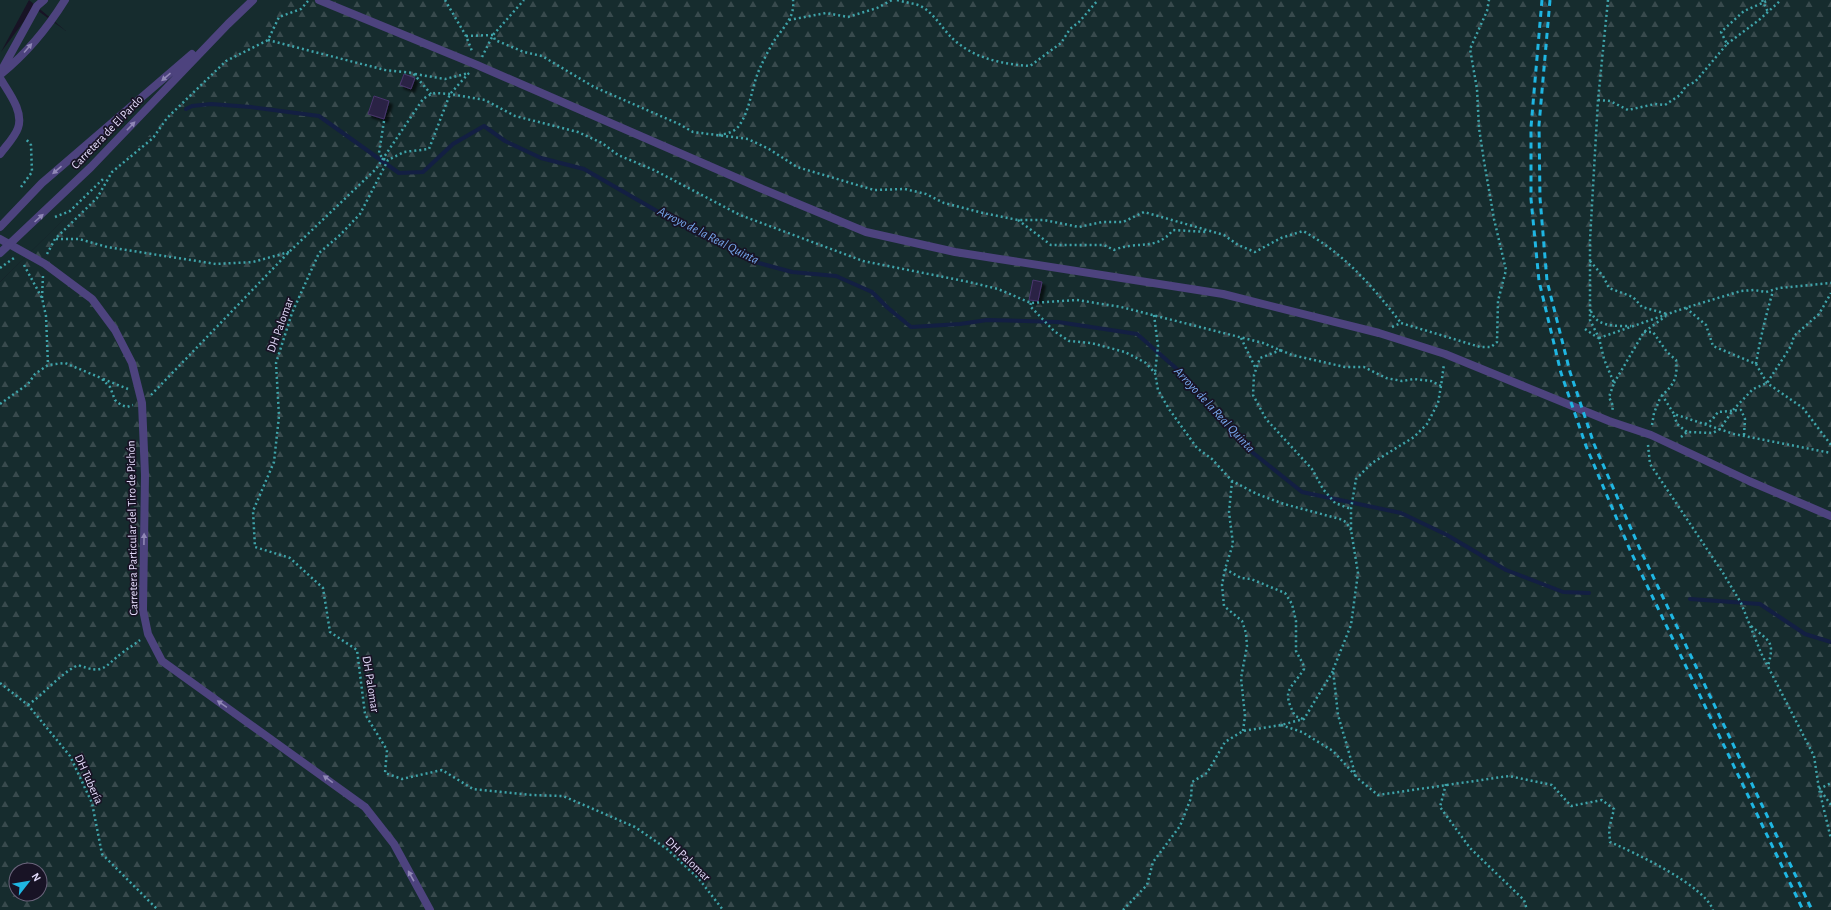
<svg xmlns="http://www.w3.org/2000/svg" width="1831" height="910" viewBox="0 0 1831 910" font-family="'Alegreya Sans',sans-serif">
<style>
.green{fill:#162c2e;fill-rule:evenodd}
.forest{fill:url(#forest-firs);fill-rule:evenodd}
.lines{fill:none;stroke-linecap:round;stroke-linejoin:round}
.stream{stroke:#131f43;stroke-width:4}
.building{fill:#2c2144;stroke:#48366d;filter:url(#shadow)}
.path{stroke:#3fa4aa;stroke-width:2.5;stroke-dasharray:2 3;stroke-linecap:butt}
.service{stroke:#4d437e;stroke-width:8}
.minor{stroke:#4d437e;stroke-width:8}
.tertiary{stroke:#4d437e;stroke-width:8}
.rail{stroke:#1fb6e2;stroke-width:3;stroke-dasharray:6 5;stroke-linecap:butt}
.oneway{fill:#9087b6}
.labels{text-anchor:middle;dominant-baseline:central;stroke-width:3.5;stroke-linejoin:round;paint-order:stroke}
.street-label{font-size:12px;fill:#e3dbfa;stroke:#181325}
.water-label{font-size:13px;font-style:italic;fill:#76a7ed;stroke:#181325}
</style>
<defs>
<pattern id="forest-firs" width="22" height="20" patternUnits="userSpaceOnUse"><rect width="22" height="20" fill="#162c2e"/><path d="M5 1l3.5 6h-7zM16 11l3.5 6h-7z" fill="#384a4d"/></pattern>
<filter id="shadow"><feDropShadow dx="3.5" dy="3.5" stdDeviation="1" flood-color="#0009"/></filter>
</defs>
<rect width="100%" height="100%" fill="#181325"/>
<path class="green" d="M 0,0 L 302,0 L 268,40 L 193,93 L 0,282 ZM 29,0 L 66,31 L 34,8 L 1,52 Z"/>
<path class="forest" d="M 287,0 L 1831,0 L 1831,910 L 0,910 L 0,282 ZM 16,870 L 40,870 L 40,894 L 16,894 Z"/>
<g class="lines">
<path class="stream" d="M 186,109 L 192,106 L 211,104 L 251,107 L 319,116 L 399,173 L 423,172 L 453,144 L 484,126 L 505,141 L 541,158 L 584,169 L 695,233 L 738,252 L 755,262 L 792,272 L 836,276 L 872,292 L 888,308 L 911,327 L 960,324 L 987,320 L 1058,322 L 1137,334 L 1186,377 L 1209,407 L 1252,452 L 1302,492 L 1401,513 L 1447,535 L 1506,570 L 1563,592 L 1589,593
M 1690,599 L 1760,604 L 1805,634 L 1831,642"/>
</g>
<path class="building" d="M 404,74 L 415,78 L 411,89 L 400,85 Z
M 374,96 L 389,101 L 384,119 L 368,114 Z
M 1033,280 L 1042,282 L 1038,301 L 1029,300 Z"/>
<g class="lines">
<path class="path" d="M 445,0 L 466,36 L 472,51
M 897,0 C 904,2 911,3 918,5 C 932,10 941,27 951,37 C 972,58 1001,64 1030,66 L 1061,43 L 1070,29 L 1079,22 L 1098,0
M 1608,0 L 1598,100 L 1590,240 L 1590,320 L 1599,338 L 1604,359 L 1614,383 L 1609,397 L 1613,406 L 1612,412
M 1762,0 L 1768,12
M 789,20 L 826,13 L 848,17 L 877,8 L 892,0
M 466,36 L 493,35 L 495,40 L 524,52 L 542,56 L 594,87 L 679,124 L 693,132 L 748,139 L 769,149 L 797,167 L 874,190 L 905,189 L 926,194 L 944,203 L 983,213 L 1018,220 L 1044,220 L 1079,227 L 1102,222 L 1123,222 L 1144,212 L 1224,235 L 1238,245 L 1255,252 L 1281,238 L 1303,231 C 1345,254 1372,286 1401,323
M 268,40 L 385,70 L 413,73 L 431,94
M 1727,44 L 1759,20 L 1781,0
M 482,57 L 493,35 L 524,0
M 469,73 L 450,94 L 429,149 L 404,152 L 388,160 L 360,214 L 340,235 L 319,253 L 292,313 L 276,363 L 279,416 L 274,462 L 253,511 L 255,547 L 290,558 L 323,588 L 330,632 L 357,650 L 365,714 L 387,750 L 385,773 L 402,779 L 442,770 L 473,789 L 531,795 L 563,796 L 635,827 L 667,849 L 699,879 L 723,910
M 415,74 L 445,79 L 469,73
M 1598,100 L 1610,101 L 1628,110 L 1655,104 L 1665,105 L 1680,95 L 1686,86 L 1695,82 L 1727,44 L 1721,32 L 1744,11 L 1769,0
M 384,121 L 379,153 L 383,159 L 388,160
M 719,135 C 726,134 734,132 738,127 C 751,110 751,87 760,68 C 764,59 770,47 776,38 C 785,26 795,16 793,0
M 21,187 L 32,172 L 31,145 L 25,138
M 55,217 L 70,211 L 103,179
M 1018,220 L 1051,245 L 1104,245 L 1114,250 C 1138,240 1155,252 1173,230 L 1207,232
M 56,239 L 79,239 L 107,247 L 216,264 L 253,262 L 289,252
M 47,254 L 55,239 L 97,198 L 112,172 L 153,138 L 167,118 L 226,61 L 268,40 L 279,17 L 301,9 L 308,1
M 1590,261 L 1603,276 L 1609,288 L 1633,297 L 1642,307 L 1667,314
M 24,265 L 42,298 L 46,316 L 48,365
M 0,268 L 14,258
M 42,298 L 43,275
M 1031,303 L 1030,306 L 1054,331 L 1069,341 L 1091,343 L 1125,352 L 1146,363 L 1155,373 L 1158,390 L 1169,409 L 1197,448 L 1212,459 L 1232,481 L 1257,494 L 1284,504 L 1340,519 L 1346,522 L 1351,530
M 1686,308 L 1706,325 L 1713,346 L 1756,364 L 1767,383 L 1803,408 L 1831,445
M 1591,311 C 1596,327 1616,326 1631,326
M 1154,315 L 1158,346 L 1155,373
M 1392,327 L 1401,323 L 1480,347 L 1491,347 L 1497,342 L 1498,301 L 1506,270 L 1494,219 L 1484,161 L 1479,128 L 1477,89 L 1470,49 L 1487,11 L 1489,0
M 1585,329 L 1598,338
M 1644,332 L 1653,332 L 1667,352 L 1676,360 C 1678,377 1674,385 1662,395 L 1674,414 L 1734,434 L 1831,453
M 1241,338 L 1256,369
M 1599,338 L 1685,308 L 1741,291 L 1754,290 L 1766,292 L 1779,288 L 1831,283
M 1281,350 L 1260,358 L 1254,375 L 1253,395 L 1266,419 L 1312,469 L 1323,489 L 1335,503 L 1351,509
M 1756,364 C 1760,339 1766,315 1773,291
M 103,379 L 128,389
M 1614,383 L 1644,332 L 1666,316
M 1441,386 L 1438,403 L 1427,424 L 1414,437 L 1372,463 L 1356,479 L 1351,509 L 1351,530 L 1358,573 L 1351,625 L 1333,670 L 1338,715 L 1356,777 L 1378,795 L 1509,776 L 1552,785 L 1571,806 L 1602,800 L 1614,809 L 1609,829 L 1610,842 C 1635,853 1704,885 1713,910
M 151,395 L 289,252 L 376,169 L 423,99 L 431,94 L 436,93 L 450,94 L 485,100 L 515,116 L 578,132 L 602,143 L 618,155 L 654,170 L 740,215 L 863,261 L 969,282 L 998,289 L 1031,303 L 1077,300 L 1121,307 L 1263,343 L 1292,355 L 1345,367 L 1364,367 L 1386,378 L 1402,381 L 1414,379 L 1431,381 L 1441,386 L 1444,364
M 0,404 L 28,384 L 35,374 L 48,365 L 65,363 L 101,378 L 110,387 L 115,400 L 121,405 L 127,407 L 133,405
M 1674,415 L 1677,424 L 1687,432
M 1705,424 L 1712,420 L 1718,412 L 1741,410 L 1745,419 L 1744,435
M 1652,425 L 1654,413 L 1661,396
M 1681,437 L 1687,432 L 1713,433 L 1720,429 L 1733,410 L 1753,389 L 1767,383 L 1791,346 L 1794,336 L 1819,314 L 1831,293
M 1648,445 L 1650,464 L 1723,573 L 1741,603 L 1761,653 L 1814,756 L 1819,789 L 1831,839
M 1232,481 L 1229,512 L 1233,544 L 1225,569 L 1222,585 L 1224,606 L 1242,621 L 1246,633 L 1247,646 L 1241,678 L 1245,716 L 1243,731
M 1225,569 L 1241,578 L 1251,579 L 1285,593 L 1292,604 L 1296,621 L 1296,651 L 1303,664 L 1304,669 C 1290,691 1281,689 1295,716 L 1303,719
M 1751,626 C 1770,642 1775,641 1768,666
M 0,683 L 28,705 L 70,756 L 92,803 L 102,854 L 158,910
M 28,705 C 45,693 60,674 78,665 C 105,675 103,667 122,653 C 128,648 134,645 140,640
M 1281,725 L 1302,732 L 1333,751 L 1355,775
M 1446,784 L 1440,807 L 1470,848 L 1524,900 L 1527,910
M 1819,789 L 1831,783
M 1821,791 L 1831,805
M 1123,910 L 1147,885 L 1153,862 L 1180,826 L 1191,798 L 1192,782 L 1207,773 L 1225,742 L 1243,731 L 1281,725 L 1304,719 L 1333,671"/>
<path class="service" d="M 0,73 L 37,6 L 44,0
M 0,75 C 26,54 47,29 65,0
M 0,78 C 8,92 24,111 18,128 C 15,137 6,146 0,154"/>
<path class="minor" d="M 319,0 L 477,65 L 760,188 L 866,232 L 955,252 L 1223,294 L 1379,333 L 1445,354 L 1609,421 L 1651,435 L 1749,481 L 1831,516
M 0,239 L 45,264 L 92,299 L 115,330 L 132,363 L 142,403 L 145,475 L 143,610 L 148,634 L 162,661 L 365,807 L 394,844 L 430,910"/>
<path class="tertiary" d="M 0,227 L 42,183 L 192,54
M 0,253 L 91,167 L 228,24 L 253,0"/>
<path class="rail" d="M 1542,0 L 1531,127 L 1531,199 L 1539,281 L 1561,373 L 1586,446 L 1630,550 L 1803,910
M 1550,0 L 1539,125 L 1540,198 L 1547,281 L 1570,372 L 1594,444 L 1639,547 L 1812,910"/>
</g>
<defs><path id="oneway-solid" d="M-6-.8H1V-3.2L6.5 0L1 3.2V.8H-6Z"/></defs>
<g class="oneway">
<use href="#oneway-solid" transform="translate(28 48) rotate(-49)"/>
<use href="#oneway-solid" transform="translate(166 77) rotate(139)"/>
<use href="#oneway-solid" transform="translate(131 126) rotate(-46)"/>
<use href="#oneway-solid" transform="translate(57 170) rotate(139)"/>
<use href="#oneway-solid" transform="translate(39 218) rotate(-42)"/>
<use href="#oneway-solid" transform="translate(144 539) rotate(-89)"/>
<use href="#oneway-solid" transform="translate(222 704) rotate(-145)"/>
<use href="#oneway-solid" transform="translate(328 779) rotate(-144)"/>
<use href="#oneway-solid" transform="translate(411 876) rotate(-119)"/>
</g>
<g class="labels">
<g class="street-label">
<text transform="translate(107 132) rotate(-46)">Carretera de El Pardo</text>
<text transform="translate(280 325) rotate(-70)">DH Palomar</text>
<text transform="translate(132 528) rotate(-91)">Carretera Particular del Tiro de Pichón</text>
<text transform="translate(371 684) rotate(81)">DH Palomar</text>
<text transform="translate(89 779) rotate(66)">DH Tubería</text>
<text transform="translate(688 859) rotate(44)">DH Palomar</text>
</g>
<g class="water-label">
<text transform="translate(708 236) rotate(27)">Arroyo de la Real Quinta</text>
<text transform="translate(1214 410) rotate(47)">Arroyo de la Real Quinta</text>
</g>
</g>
<g transform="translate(28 882) rotate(59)"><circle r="19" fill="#181325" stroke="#69637a"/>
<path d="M0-3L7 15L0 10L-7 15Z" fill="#1fb6e2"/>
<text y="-6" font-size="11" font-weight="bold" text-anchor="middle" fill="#e3dbfa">N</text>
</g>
</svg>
